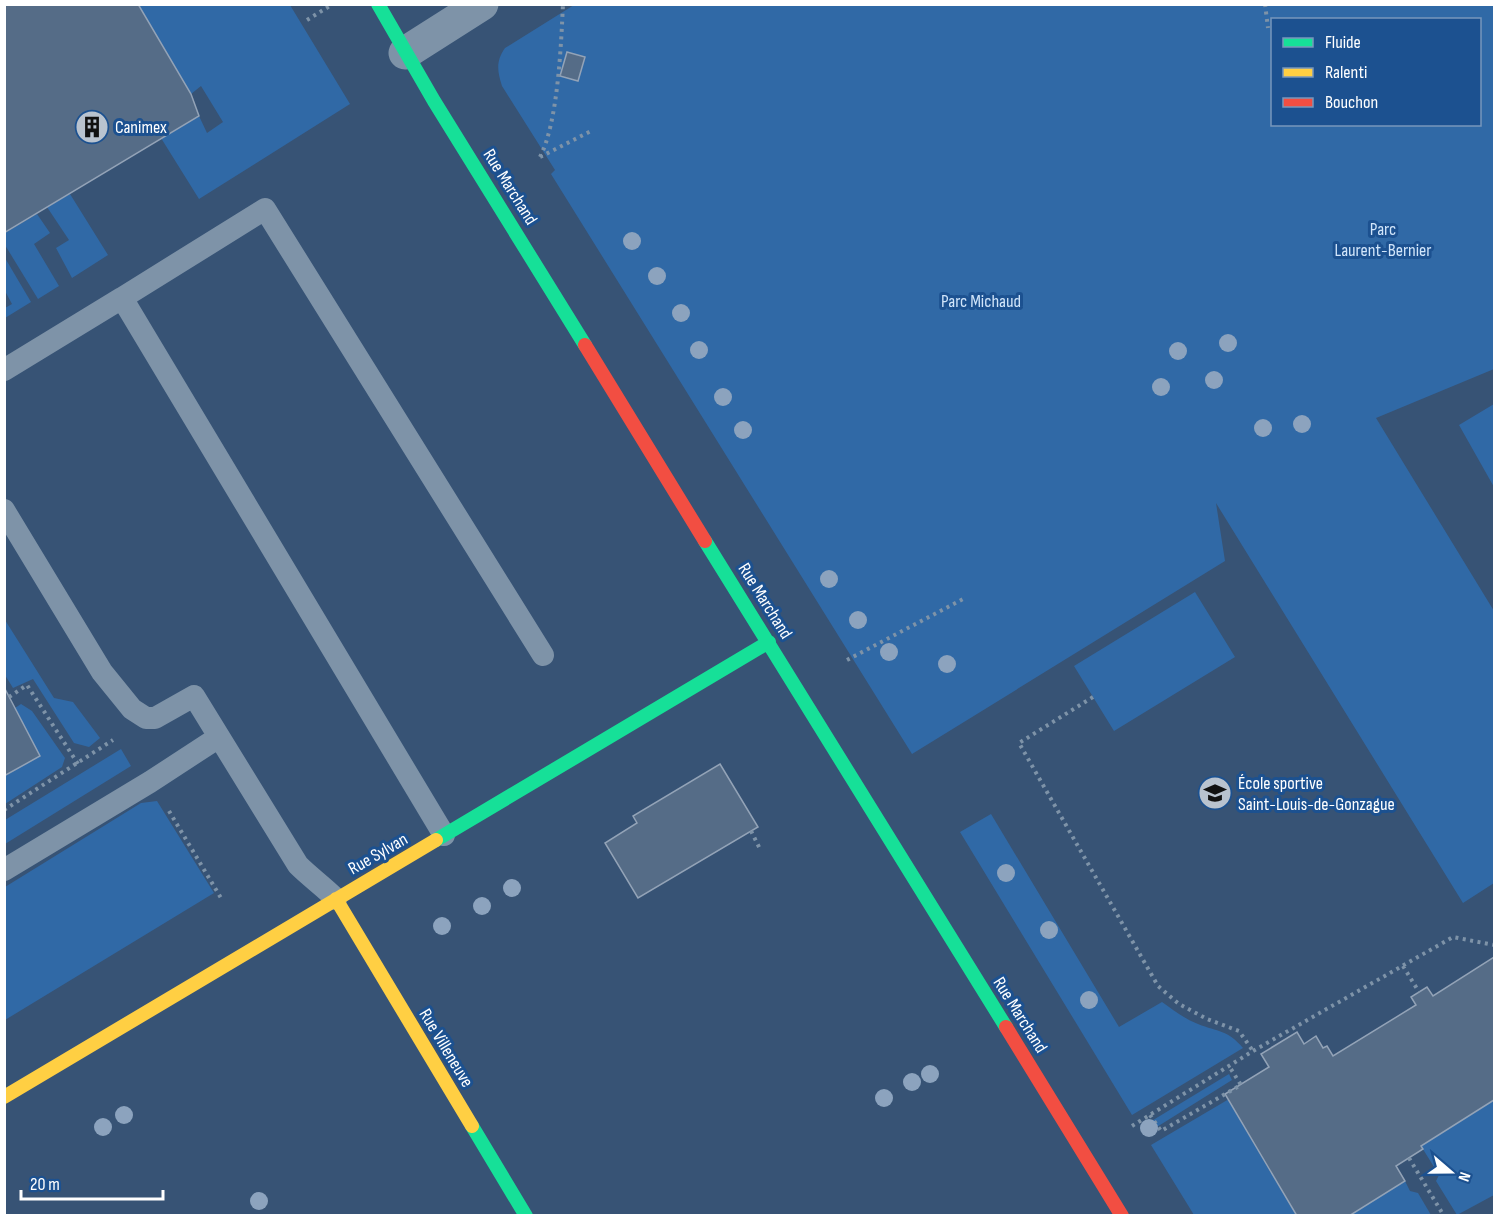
<svg xmlns="http://www.w3.org/2000/svg" width="1499" height="1220" viewBox="0 0 1499 1220" font-family="'Sofia Sans Condensed',sans-serif">
<style>
.green{fill:#3069a6;fill-rule:evenodd}
.building{fill:#556c87;stroke:#93a3b7;stroke-width:1.5}
.lines{fill:none;stroke-linecap:round;stroke-linejoin:round}
.path{stroke:#7e93a8;stroke-width:4;stroke-dasharray:3 4.5;stroke-linecap:butt}
.lane{stroke:#7e93a8;stroke-width:22}
.street{stroke:#7e93a8;stroke-width:33}
.fast{stroke:#16e098;stroke-width:14}
.slow{stroke:#ffcf43;stroke-width:14}
.jam{stroke:#f24e42;stroke-width:14}
.tree{fill:#8ca3be}
.labels{text-anchor:middle;dominant-baseline:central;stroke-width:6;stroke-linejoin:round;paint-order:stroke}
.poi-label{font-size:18px;fill:#fff;stroke:#1c5190;text-anchor:start}
.street-label{font-size:18px;fill:#fff;stroke:#1c5190}
.park-label{font-size:18px;fill:#d1e5fa;stroke:#1c5190}
</style>
<rect width="100%" height="100%" fill="#375375"/>
<path class="green" d="M 138,5 L 290,5 L 350,104 L 199,199 L 161,138 L 199,116 L 207,133 L 223,122 L 201,86 L 191,94 Z
M 574,5 L 1494,5 L 1494,369 L 1376,418 L 1494,611 L 1494,883 L 1463,903 L 1216,503 L 1225,561 L 912,754 L 551,174 L 555,170 L 502,86 C 497,70 496,61 505,48 ZM 1272,20 L 1480,20 L 1480,124 L 1272,124 Z
M 70,194 L 108,255 L 72,278 L 56,248 L 69,240 L 47,207 Z
M 37,214 L 50,233 L 34,244 L 59,286 L 38,299 L 5,245 L 5,233 Z
M 5,258 L 31,302 L 5,318 L 5,308 L 12,304 L 5,291 Z
M 1494,404 L 1494,487 L 1459,425 Z
M 1195,592 L 1235,657 L 1114,731 L 1074,666 Z
M 5,620 L 54,698 L 73,702 L 100,738 L 89,747 L 74,743 L 33,679 L 13,688 L 5,675 Z
M 21,704 L 32,711 L 65,758 L 62,767 L 5,804 L 5,776 L 39,755 L 15,708 Z
M 121,749 L 131,766 L 5,844 L 5,820 Z
M 157,801 L 214,893 L 5,1020 L 5,887 L 141,803 Z
M 991,814 L 1119,1027 L 1162,1002 C 1173,1010 1185,1019 1198,1024 C 1218,1032 1228,1030 1243,1048 L 1132,1115 L 960,832 Z
M 1229,1074 L 1232,1080 L 1144,1135 L 1140,1128 Z
M 1229,1099 L 1297,1215 L 1194,1215 L 1151,1145 Z
M 1494,1100 L 1494,1195 L 1457,1215 L 1436,1181 L 1439,1175 L 1421,1146 Z
M 1405,1181 L 1410,1191 L 1418,1193 L 1431,1215 L 1349,1216 Z"/>
<path class="building" d="M 4,4 L 138,4 L 191,94 L 199,116 L 4,233 Z
M 567,52 L 585,57 L 578,81 L 560,76 Z
M 4,687 L 40,756 L 4,776 Z
M 720,764 L 758,827 L 638,898 L 605,843 L 637,823 L 633,816 Z
M 1494,957 L 1494,1100 L 1421,1146 L 1423,1149 L 1396,1166 L 1405,1181 L 1349,1216 L 1297,1216 L 1225,1094 L 1269,1067 L 1261,1054 L 1297,1032 L 1304,1044 L 1316,1036 L 1323,1048 L 1327,1046 L 1333,1056 L 1416,1005 L 1411,997 L 1427,987 L 1433,996 Z"/>
<g class="lines">
<path class="path" d="M 1265,4 L 1268,28
M 307,20 L 333,4
M 540,157 C 558,122 561,46 563,4
M 540,157 L 593,130
M 847,660 L 965,598
M 9,697 L 27,685 L 78,764
M 1093,697 L 1019,743 L 1158,986 L 1179,1004 L 1207,1019 L 1239,1031 L 1253,1051
M 4,810 L 113,740
M 169,811 L 221,898
M 751,831 L 760,849
M 1403,966 L 1419,992
M 1150,1115 L 1161,1131 L 1241,1085 L 1229,1066
M 1132,1126 L 1253,1051 L 1453,937 L 1494,945
M 1409,1158 L 1444,1216"/>
<path class="lane" d="M 122,298 L 265,209 L 543,655
M 4,370 L 122,298 L 444,835
M 4,510 L 102,672 L 132,709 L 146,718 L 155,718 L 194,696 L 298,865 C 310,877 323,886 336,899
M 4,870 L 150,782 L 219,737"/>
<path class="street" d="M 405,53 L 482,4"/>
<path class="fast" d="M 378,4 L 434,101 L 585,345
M 705,541 L 1006,1027
M 436,840 L 769,642
M 472,1126 L 526,1216"/>
<path class="slow" d="M 336,899 L 472,1126
M 4,1097 L 436,840"/>
<path class="jam" d="M 585,345 L 705,541
M 1006,1027 L 1122,1216"/>
</g>
<g class="tree">
<circle cx="632" cy="241" r="9"/>
<circle cx="657" cy="276" r="9"/>
<circle cx="681" cy="313" r="9"/>
<circle cx="1228" cy="343" r="9"/>
<circle cx="699" cy="350" r="9"/>
<circle cx="1178" cy="351" r="9"/>
<circle cx="1214" cy="380" r="9"/>
<circle cx="1161" cy="387" r="9"/>
<circle cx="723" cy="397" r="9"/>
<circle cx="1302" cy="424" r="9"/>
<circle cx="1263" cy="428" r="9"/>
<circle cx="743" cy="430" r="9"/>
<circle cx="829" cy="579" r="9"/>
<circle cx="858" cy="620" r="9"/>
<circle cx="889" cy="652" r="9"/>
<circle cx="947" cy="664" r="9"/>
<circle cx="1006" cy="873" r="9"/>
<circle cx="512" cy="888" r="9"/>
<circle cx="482" cy="906" r="9"/>
<circle cx="442" cy="926" r="9"/>
<circle cx="1049" cy="930" r="9"/>
<circle cx="1089" cy="1000" r="9"/>
<circle cx="930" cy="1074" r="9"/>
<circle cx="912" cy="1082" r="9"/>
<circle cx="884" cy="1098" r="9"/>
<circle cx="124" cy="1115" r="9"/>
<circle cx="103" cy="1127" r="9"/>
<circle cx="1149" cy="1128" r="9"/>
<circle cx="259" cy="1201" r="9"/>
</g>
<defs>
<symbol id="building-disc" viewBox="-11 -11 22 22"><circle r="9.5" fill="#b9c3cf" stroke="#1c5190"/><path d="M-4-6H4V6H1V3H-1V6H-4ZM-2.5-4.3h1.7v1.8h-1.7ZM.8-4.3h1.7v1.8H.8ZM-2.5-1h1.7V.8h-1.7ZM.8-1h1.7V.8H.8Z" fill="#111"/></symbol>
<symbol id="school-disc" viewBox="-11 -11 22 22"><circle r="9.5" fill="#b9c3cf" stroke="#1c5190"/><path d="M0-5L7-2L0 1L-7-2ZM-4 1L0 2.5L4 1V4Q0 6-4 4Z" fill="#111"/></symbol>
</defs>
<g fill-rule="evenodd">
<use href="#building-disc" x="73" y="108" width="38" height="38"/>
<use href="#school-disc" x="1196" y="774" width="38" height="38"/>
</g>
<g class="labels">
<g class="poi-label">
<text x="115" y="127">Canimex</text>
<text x="1238" y="783">École sportive<tspan x="1238" dy="21">Saint-Louis-de-Gonzague</tspan></text>
</g>
<g class="street-label">
<text transform="translate(510 187) rotate(58)">Rue Marchand</text>
<text transform="translate(765 601) rotate(58)">Rue Marchand</text>
<text transform="translate(378 854) rotate(-30)">Rue Sylvan</text>
<text transform="translate(1020 1015) rotate(58)">Rue Marchand</text>
<text transform="translate(446 1048) rotate(59)">Rue Villeneuve</text>
</g>
<g class="park-label">
<text x="1383" y="229">Parc<tspan x="1383" dy="21">Laurent-Bernier</tspan></text>
<text x="981" y="301">Parc Michaud</text>
</g>
</g>
<rect width="1499" height="1220" fill="none" stroke="#ffffff" stroke-width="12"/>
<rect x="1271" y="18" width="210" height="108" fill="#1c5190" stroke="#7797bc" stroke-width="1.5"/>
<rect x="1283" y="38" width="30" height="9" fill="#16e098" stroke="#7797bc" stroke-width="1.5"/>
<text x="1325" y="48" font-size="18" fill="#ffffff">Fluide</text>
<rect x="1283" y="68" width="30" height="9" fill="#ffcf43" stroke="#7797bc" stroke-width="1.5"/>
<text x="1325" y="78" font-size="18" fill="#ffffff">Ralenti</text>
<rect x="1283" y="98" width="30" height="9" fill="#f24e42" stroke="#7797bc" stroke-width="1.5"/>
<text x="1325" y="108" font-size="18" fill="#ffffff">Bouchon</text>
<g transform="translate(1451 1172) rotate(110)" stroke="#1c5190" stroke-width="4.5" paint-order="stroke">
<path d="M0-4.5L10 22L0 15L-10 22Z" fill="#ffffff"/>
<text y="-9" font-size="16" font-weight="bold" text-anchor="middle" fill="#ffffff">N</text>
</g>
<path d="M21 1190v9h142v-9" fill="none" stroke="#ffffff" stroke-width="3"/>
<text x="30" y="1190" font-size="18" fill="#ffffff" stroke="#1c5190" stroke-width="4.5" paint-order="stroke">20 m</text>
</svg>
